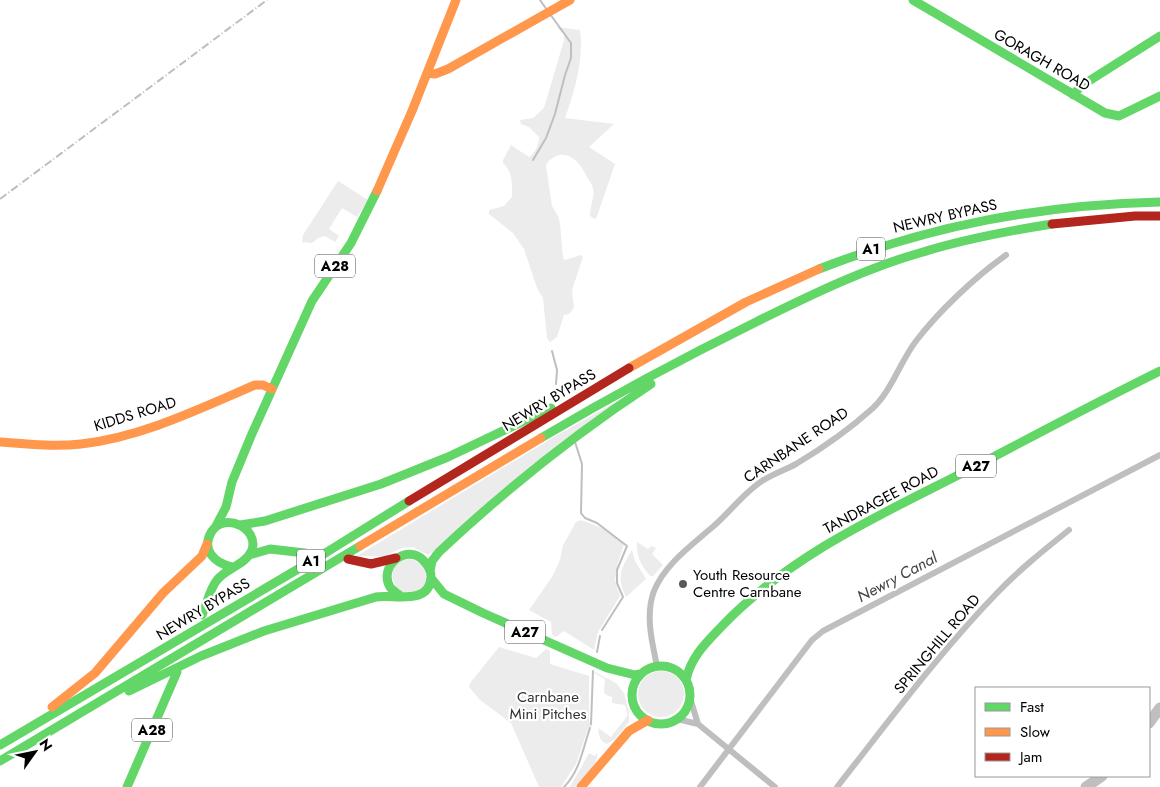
<svg xmlns="http://www.w3.org/2000/svg" width="1160" height="787" viewBox="0 0 1160 787" font-family="Jost,sans-serif">
<style>
.green{fill:#ececec}
.lines{fill:none;stroke-linecap:round;stroke-linejoin:round}
.stream{stroke:#bfbfbf;stroke-width:2}
.canal{stroke:#bfbfbf;stroke-width:6}
.river{stroke:#bfbfbf;stroke-width:11}
.street{stroke:#bebebe;stroke-width:6}
.fast{stroke:#63d668;stroke-width:9}
.slow{stroke:#ff974d;stroke-width:9}
.jam{stroke:#b3261e;stroke-width:9}
.rail{stroke:#bebebe;stroke-width:2;stroke-dasharray:8 2.5 1 2.5;stroke-linecap:butt}
.poi-dot{fill:#595959;stroke:#fff;stroke-width:2}
.labels{text-anchor:middle;dominant-baseline:central;stroke-width:4.5;stroke-linejoin:round;paint-order:stroke}
.shield{fill:#fff;stroke:#4c4c4c;stroke-width:1}
.shield-label{font-size:14px;font-weight:bold;fill:#000}
.street-label{font-size:15px;fill:#000;stroke:#fff}
.poi-label{font-size:15px;fill:#000;stroke:#fff;text-anchor:start}
.park-label{font-size:15px;fill:#333;stroke:#fff}
.water-label{font-size:16px;font-style:italic;fill:#444;stroke:#fff}
</style>
<rect width="100%" height="100%" fill="#fff"/>
<path class="green" d="M 557,27 L 580,30 C 584,59 575,90 565,118 L 614,124 L 589,147 L 615,164 L 596,219 L 592,218 L 590,215 C 590,207 595,195 593,188 C 592,184 589,180 587,177 C 579,160 564,145 547,163 L 546,166 L 552,206 L 558,216 L 560,224 L 563,258 L 565,260 L 581,255 L 583,257 L 572,290 L 574,308 L 569,314 L 564,315 L 557,337 L 550,342 L 547,338 L 543,298 L 537,288 L 524,249 L 513,233 L 489,214 L 489,210 L 504,206 L 512,197 C 512,184 513,172 503,163 L 503,160 L 511,145 L 529,157 C 535,154 539,144 539,137 L 529,127 L 521,124 L 520,120 L 533,118 L 544,108 L 564,40 L 564,35 Z
M 338,181 L 368,200 L 357,217 L 342,208 L 329,229 L 339,236 L 335,242 L 325,236 L 318,238 L 312,243 L 302,242 L 303,235 Z
M 617,401 L 432,554 L 431,553 L 428,555 L 413,547 L 402,548 L 385,556 L 357,556 L 554,437 Z
M 581,520 L 602,528 L 624,544 L 618,563 L 615,580 L 620,596 L 598,632 L 594,650 L 564,631 L 556,637 L 552,635 L 551,622 L 529,610 L 552,577 L 560,560 L 563,545 L 576,522 Z
M 637,542 L 648,549 L 651,546 L 656,548 L 652,554 L 663,565 L 653,576 L 650,576 C 641,565 636,556 637,542 Z
M 632,550 L 635,561 L 646,579 L 626,597 C 616,577 621,568 632,550 Z
M 408,559 L 414,560 L 424,566 L 427,584 L 413,595 L 397,590 C 390,575 390,564 408,559 Z
M 499,647 L 536,658 L 546,649 L 550,651 L 550,664 L 589,676 L 589,722 L 592,724 L 592,726 L 588,729 L 576,764 L 561,787 L 539,787 L 511,723 L 480,700 L 469,687 L 470,683 Z
M638 694a23 23 0 1 1 46 0a23 23 0 1 1-46 0Z
M 595,672 L 616,683 L 624,693 L 629,712 L 629,722 L 615,739 L 607,744 C 599,741 599,735 598,728 L 611,737 L 628,715 L 625,705 L 612,703 L 612,697 L 606,695 L 604,692 L 605,679 L 594,673 Z
M 589,753 L 595,756 L 597,753 C 599,765 583,778 575,787 L 570,787 Z"/>
<g class="lines">
<path class="stream" d="M 540,0 L 547,10
M 533,160 L 546,138 L 555,114 L 565,75 L 571,58 L 571,43 L 550,14
M 552,351 L 557,370 L 556,384
M 575,442 L 582,464 L 581,513 L 585,518 L 597,523 L 627,546 L 617,570 L 617,583 L 623,597 L 602,630
M 597,652 L 600,636
M 591,724 L 593,671
M 564,787 C 580,771 583,748 590,728"/>
<path class="canal" d="M 700,787 L 812,640 L 823,631 L 1160,455"/>
<path class="river" d="M 1149,723 L 1160,708
M 1086,787 L 1102,776"/>
<path class="street" d="M 657,666 C 652,642 645,615 654,591 C 664,566 689,547 709,530 C 728,515 742,494 762,481 C 773,474 785,470 796,464 C 821,449 852,427 873,408 C 892,390 900,362 916,341 C 939,311 975,277 1006,255
M 690,698 L 698,724
M 677,719 L 698,724 L 775,787
M 837,787 C 889,721 939,653 997,593 C 1019,570 1044,550 1069,530"/>
<path class="fast" d="M 913,0 L 1105,113 L 1119,116 L 1160,96
M 1073,95 L 1081,86 L 1160,36
M 819,269 C 932,225 1039,205 1160,202
M 541,438 C 612,396 685,357 758,321 C 811,295 866,268 923,252 C 965,239 1008,231 1052,224
M 240,525 L 265,521 L 381,484 L 448,457 L 551,408
M 216,526 L 226,507 L 232,482 L 251,436 L 312,301 L 351,243 L 377,191
M 249,555 L 270,549 L 305,553
M 430,571 L 432,561 L 439,552 C 505,490 575,434 651,384
M 431,578 L 444,594 L 483,613 L 607,668 L 635,675 L 640,674
M 202,615 C 207,604 209,590 217,580 C 226,568 246,565 252,550 C 259,528 225,512 212,531 C 200,550 215,563 232,567
M632 695a29 29 0 1 1 58 0a29 29 0 1 1-58 0Z
M 686,680 C 691,656 707,642 723,625 C 795,551 889,511 978,465 C 1039,433 1099,401 1160,371
M 129,691 L 201,656 L 264,631 L 376,597 C 393,594 430,606 431,577 C 431,570 428,565 423,560 C 406,543 378,567 390,587 C 393,591 398,594 402,597
M 0,745 L 327,552 L 409,501
M 0,761 L 360,546
M 127,787 L 177,672"/>
<path class="slow" d="M 427,73 L 435,74 L 448,69 L 570,0
M 377,191 L 412,111 L 456,0
M 629,368 L 746,302 L 819,269
M 0,442 C 26,444 54,447 81,444 C 142,437 199,409 255,385 L 263,385 L 272,389
M 360,546 L 541,438
M 52,707 L 95,673 L 163,593 L 202,556 L 207,544
M 581,787 L 629,731 L 648,720"/>
<path class="jam" d="M 1052,224 L 1135,216 L 1160,216
M 409,501 L 629,368
M 348,559 L 371,564 L 396,558"/>
<path class="rail" d="M 0,199 L 267,0"/>
</g>
<circle class="poi-dot" cx="683" cy="584" r="5"/>
<g class="labels">
<g class="shield">
<rect x="857" y="237.5" width="28" height="23" rx="4"/>
<rect x="315" y="254.5" width="40" height="23" rx="4"/>
<rect x="956" y="454.5" width="40" height="23" rx="4"/>
<rect x="297" y="549.5" width="28" height="23" rx="4"/>
<rect x="505" y="620.5" width="40" height="23" rx="4"/>
<rect x="132" y="718.5" width="40" height="23" rx="4"/>
</g>
<g class="shield-label">
<text x="871" y="249">A1</text>
<text x="335" y="266">A28</text>
<text x="976" y="466">A27</text>
<text x="311" y="561">A1</text>
<text x="525" y="632">A27</text>
<text x="152" y="730">A28</text>
</g>
<g class="street-label">
<text transform="translate(1042 60) rotate(30)">GORAGH ROAD</text>
<text transform="translate(945 216) rotate(-13)">NEWRY BYPASS</text>
<text transform="translate(549 400) rotate(-31)">NEWRY BYPASS</text>
<text transform="translate(135 414) rotate(-17)">KIDDS ROAD</text>
<text transform="translate(796 445) rotate(-34)">CARNBANE ROAD</text>
<text transform="translate(881 500) rotate(-28)">TANDRAGEE ROAD</text>
<text transform="translate(203 609) rotate(-31)">NEWRY BYPASS</text>
<text transform="translate(937 644) rotate(-50)">SPRINGHILL ROAD</text>
</g>
<g class="poi-label">
<text x="693" y="575">Youth Resource<tspan x="693" dy="17">Centre Carnbane</tspan></text>
</g>
<g class="park-label">
<text x="548" y="697">Carnbane<tspan x="548" dy="17">Mini Pitches</tspan></text>
</g>
<g class="water-label">
<text transform="translate(897 577) rotate(-28)">Newry Canal</text>
</g>
</g>
<rect x="975" y="687" width="175" height="90" fill="#ffffff" stroke="#999999"/>
<rect x="985" y="703" width="25" height="8" fill="#63d668" stroke="#999999"/>
<text x="1020" y="712" font-size="15" fill="#000000">Fast</text>
<rect x="985" y="728" width="25" height="8" fill="#ff974d" stroke="#999999"/>
<text x="1020" y="737" font-size="15" fill="#000000">Slow</text>
<rect x="985" y="753" width="25" height="8" fill="#b3261e" stroke="#999999"/>
<text x="1020" y="762" font-size="15" fill="#000000">Jam</text>
<g transform="translate(35 752) rotate(57)" stroke="#ffffff" stroke-width="4" paint-order="stroke">
<path d="M0-4L9 19L0 12L-9 19Z" fill="#000000"/>
<text y="-8" font-size="14" font-weight="bold" text-anchor="middle" fill="#000000">N</text>
</g>
</svg>
